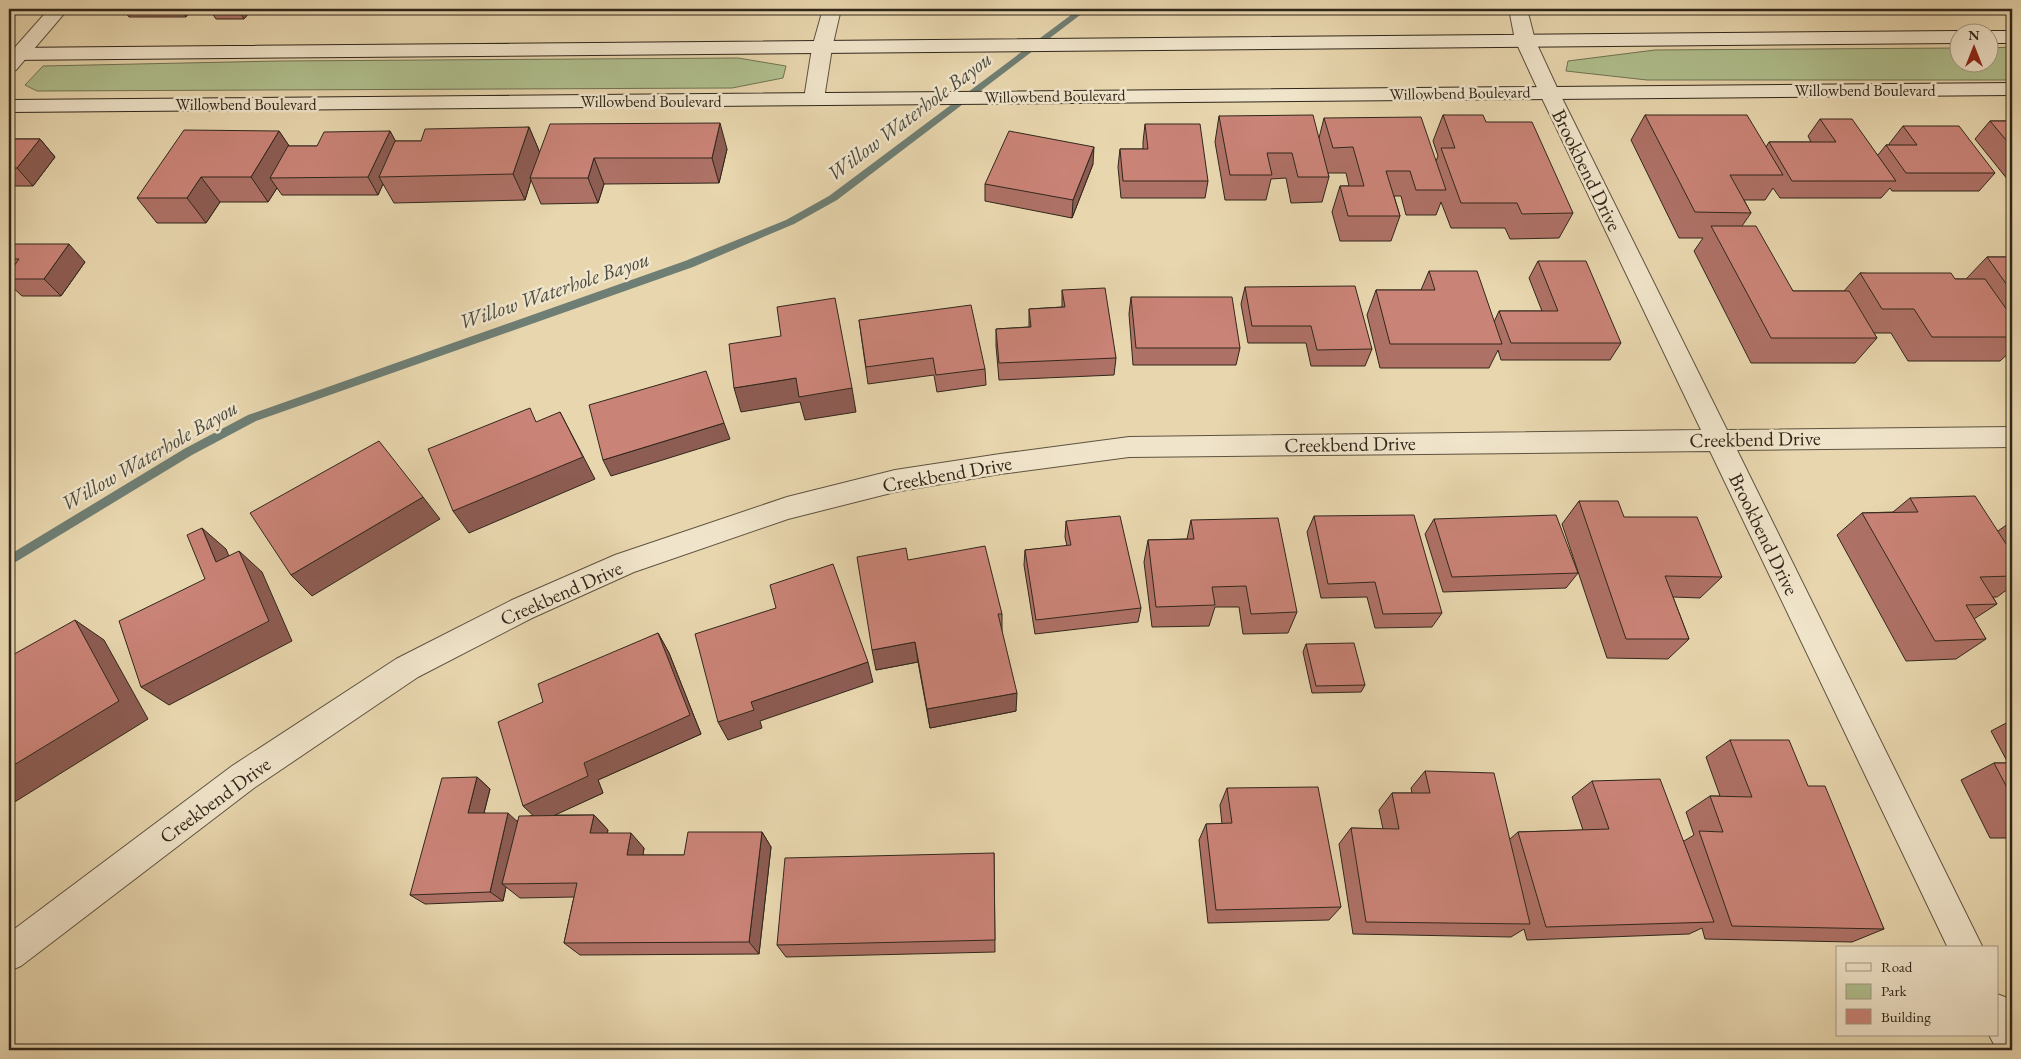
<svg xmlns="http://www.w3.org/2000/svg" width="2021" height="1059" viewBox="0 0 2021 1059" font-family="'EB Garamond',serif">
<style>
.green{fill:#b0bf8e;stroke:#707354}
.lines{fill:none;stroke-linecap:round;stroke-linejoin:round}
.stream{fill:#6e7e74;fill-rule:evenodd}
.minor-casing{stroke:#5e5340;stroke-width:2}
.secondary-casing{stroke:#30271b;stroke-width:2}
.minor{fill:#f0e4ca;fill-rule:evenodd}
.secondary{fill:#f0e4ca;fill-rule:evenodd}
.wall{fill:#ae7166;stroke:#30271b}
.shaded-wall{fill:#8d5c53;stroke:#30271b}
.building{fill:#ca8377;stroke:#30271b}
.labels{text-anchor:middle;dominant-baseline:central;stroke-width:5;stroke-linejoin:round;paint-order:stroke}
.far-street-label{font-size:16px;fill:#30271b;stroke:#f0e4ca}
.street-label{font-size:20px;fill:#30271b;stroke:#f0e4ca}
.water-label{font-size:21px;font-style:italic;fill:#4a4b40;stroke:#f0e4ca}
</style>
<rect width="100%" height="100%" fill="#e8d6ae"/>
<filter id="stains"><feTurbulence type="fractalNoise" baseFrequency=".004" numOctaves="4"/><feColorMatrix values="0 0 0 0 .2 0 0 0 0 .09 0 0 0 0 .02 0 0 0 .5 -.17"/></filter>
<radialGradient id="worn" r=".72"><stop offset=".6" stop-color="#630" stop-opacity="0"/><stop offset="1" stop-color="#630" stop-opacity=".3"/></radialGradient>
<path class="green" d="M 2012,47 L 2012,80 L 1647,80 L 1566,71 L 1568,61 L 1655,50 L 1958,48 L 1958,62 L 1988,62 L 1989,48 Z
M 738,58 L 786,66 L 783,78 L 732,88 L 37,91 L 25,85 L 43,66 L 279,61 Z"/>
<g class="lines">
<path class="stream" d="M 1079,9 L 1088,9 L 837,200 L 794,224 L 693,267 L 256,421 L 192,455 L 9,566 L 9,555 L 184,449 L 248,415 L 685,261 L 786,220 L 829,196 Z"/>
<defs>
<path id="minor" d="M 49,9 L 68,9 L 16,70 L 9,72 L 9,54 Z
M 823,9 L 841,9 L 832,48 L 824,99 L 821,103 L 814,105 L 807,103 L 804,99 L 812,48 Z
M 1509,9 L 1527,9 L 1535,40 L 1559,92 L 1727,430 L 2012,427 L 2012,447 L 1737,450 L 1983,948 L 1948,948 L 1710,451 L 1129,457 L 1000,474 L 895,492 L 788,519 L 634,572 L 532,618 L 418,677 L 254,788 L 21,966 L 9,971 L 9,933 L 232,766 L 396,659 L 512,600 L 615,555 L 787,497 L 895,470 L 1000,454 L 1129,437 L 1701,430 L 1539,92 L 1515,40 Z
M 1997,994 L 2010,999 L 2012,1005 L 2012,1050 L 1997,1050 L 1989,1035 L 1997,1035 Z"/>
<path id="secondary" d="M 1958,31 L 1963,32 L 1958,32 L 1958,43 L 9,60 L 9,48 Z
M 1988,31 L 2012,31 L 2012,43 L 1988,43 L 1988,32 L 1983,32 Z
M 2012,83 L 2012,95 L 9,112 L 9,100 Z"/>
</defs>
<use href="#minor" class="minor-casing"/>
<use href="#secondary" class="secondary-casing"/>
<use href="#minor" class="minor"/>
<use href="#secondary" class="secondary"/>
</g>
<path class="wall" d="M 123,9 L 192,9 L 186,17 L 129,17 Z
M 211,9 L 252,9 L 244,19 L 216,19 L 210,10 Z
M 933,9 L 962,9 L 961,12 Z
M 1443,115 L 1486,122 L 1573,213 L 1559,238 L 1510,239 L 1505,228 L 1451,228 L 1441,202 L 1436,215 L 1406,215 L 1401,196 L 1394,196 L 1400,216 L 1391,241 L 1340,241 L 1332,212 L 1340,186 L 1349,186 L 1346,173 L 1328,173 L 1329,177 L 1322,202 L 1291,203 L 1286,178 L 1271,179 L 1266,200 L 1225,200 L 1215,142 L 1219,116 L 1319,138 L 1324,118 L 1436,161 L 1438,156 L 1433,141 Z
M 1645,115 L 1766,147 L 1769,142 L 1811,142 L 1808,136 L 1820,119 L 1878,155 L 1886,145 L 1890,145 L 1889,144 L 1903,126 L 1995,173 L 1979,191 L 1892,191 L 1890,188 L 1881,198 L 1780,198 L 1773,188 L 1765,200 L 1744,200 L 1751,213 L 1742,226 L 1793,291 L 1844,291 L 1860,273 L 1955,279 L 1966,279 L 1987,257 L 2012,257 L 2012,351 L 2011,351 L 2000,361 L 1908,361 L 1891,333 L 1874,333 L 1877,338 L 1855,363 L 1751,363 L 1694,251 L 1703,238 L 1679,238 L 1631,140 Z
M 1990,121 L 2012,121 L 2012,185 L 1975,139 Z
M 1145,124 L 1208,181 L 1205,198 L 1121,198 L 1118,167 L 1120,149 L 1143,149 L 1143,142 Z
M 529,127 L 540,153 L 727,149 L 719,183 L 604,184 L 598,203 L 541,204 L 531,180 L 525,200 L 394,203 L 383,184 L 378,195 L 282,195 L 277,188 L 268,202 L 220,202 L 206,223 L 157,223 L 137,198 L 279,131 L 289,146 L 317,146 L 390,131 L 395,141 L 421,141 Z
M 9,139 L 40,139 L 55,157 L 33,186 L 9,186 Z
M 1093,164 L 1072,218 L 985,201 L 985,184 Z
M 9,244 L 85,262 L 61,296 L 22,296 L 9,284 Z
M 1538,261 L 1621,343 L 1610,360 L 1501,360 L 1498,350 L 1489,368 L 1380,368 L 1367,315 L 1376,290 L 1421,290 L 1429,271 L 1494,322 L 1499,311 L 1542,311 L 1529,278 Z
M 1245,287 L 1372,349 L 1365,366 L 1311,366 L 1306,343 L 1248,343 L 1241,304 Z
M 1062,290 L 1116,358 L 1114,375 L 999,380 L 996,346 L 996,329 L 1029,327 L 1029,309 L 1062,307 Z
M 1131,297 L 1240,348 L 1236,365 L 1133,365 L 1129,314 Z
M 859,320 L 985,369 L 986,385 L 937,392 L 934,375 L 868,384 Z
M 1910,498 L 1998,531 L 2012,521 L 2012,586 L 1997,597 L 1993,597 L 1997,604 L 1974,619 L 1986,639 L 1956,659 L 1906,661 L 1837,535 L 1862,513 L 1893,512 Z
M 1579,501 L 1624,517 L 1722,577 L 1700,598 L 1673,597 L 1689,639 L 1668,659 L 1607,658 L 1562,524 Z
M 1314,516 L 1442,613 L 1432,627 L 1375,628 L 1367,597 L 1321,598 L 1307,532 Z
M 1434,519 L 1578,573 L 1566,588 L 1443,592 L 1425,534 Z
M 1191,520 L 1297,612 L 1288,633 L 1243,634 L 1239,607 L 1215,607 L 1209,626 L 1152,627 L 1144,562 L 1148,540 L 1187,539 Z
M 1066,521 L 1141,608 L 1138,622 L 1035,634 L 1024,565 L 1025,550 L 1067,546 L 1065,537 Z
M 908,560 L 1002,614 L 1002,633 L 1016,711 L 930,728 L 918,662 L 876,670 Z
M 658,633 L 669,653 L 701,734 L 598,780 L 603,793 L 554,815 L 594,815 L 608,830 L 607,833 L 644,848 L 643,855 L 684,855 L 762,832 L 771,847 L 759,954 L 580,955 L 564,943 L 574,897 L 520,898 L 506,887 L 503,901 L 425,904 L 410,895 L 477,777 L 490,789 L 484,813 L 517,821 L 533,815 L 543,702 Z
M 1306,644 L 1365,685 L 1361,692 L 1312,693 L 1303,652 Z
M 2012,720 L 2012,838 L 1990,838 L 1961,780 L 1994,763 L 2008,763 L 1991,731 Z
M 1730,740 L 1808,786 L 1884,929 L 1852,942 L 1705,939 L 1702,928 L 1689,934 L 1527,940 L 1524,929 L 1511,937 L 1353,934 L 1339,844 L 1351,828 L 1383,829 L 1379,810 L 1392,793 L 1412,793 L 1411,788 L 1425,771 L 1510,839 L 1518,832 L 1583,830 L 1572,797 L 1592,781 L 1684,841 L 1694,835 L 1686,812 L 1710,796 L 1720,796 L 1706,757 Z
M 1227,788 L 1341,907 L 1329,920 L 1208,923 L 1199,840 L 1206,824 L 1222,824 L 1220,805 Z
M 994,853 L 995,952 L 786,957 L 777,945 Z"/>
<path class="shaded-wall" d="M 180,9 L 192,9 L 186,17 Z
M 240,9 L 252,9 L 244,19 L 239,10 Z
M 720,123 L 727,149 L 719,183 L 712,158 Z
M 529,127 L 540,153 L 530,178 L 531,180 L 525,200 L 513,174 Z
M 279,131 L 296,156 L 270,178 L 277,188 L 268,202 L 251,177 Z
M 390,131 L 400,149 L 379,177 L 383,184 L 378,195 L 368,177 Z
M 40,139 L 55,157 L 33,186 L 17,168 Z
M 1094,147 L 1093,164 L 1072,218 L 1073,200 Z
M 594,158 L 604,184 L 598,203 L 588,178 Z
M 201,177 L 220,202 L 206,223 L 187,198 Z
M 69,244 L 85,262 L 61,296 L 44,279 Z
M 796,378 L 852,388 L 856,412 L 805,420 L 800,402 L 741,412 L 734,388 Z
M 560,412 L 595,479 L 469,533 L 453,511 Z
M 724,423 L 730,439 L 611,476 L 603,460 Z
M 423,497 L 440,519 L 312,596 L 291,575 Z
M 202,528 L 226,549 L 240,583 L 216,562 Z
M 239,551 L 262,572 L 292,641 L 169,705 L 141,687 Z
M 75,620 L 104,640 L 148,719 L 13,803 L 9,801 L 9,768 Z
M 658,633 L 669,653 L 701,734 L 598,780 L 603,793 L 540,822 L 523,806 L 584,763 Z
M 915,642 L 918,662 L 876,670 L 872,650 Z
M 868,662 L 873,682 L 760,721 L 762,728 L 728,740 L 718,722 L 751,702 Z
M 1017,693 L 1016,711 L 930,728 L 927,709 Z
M 477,777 L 490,789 L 481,824 L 468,813 Z
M 508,813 L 520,824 L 502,884 L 506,887 L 503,901 L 490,892 Z
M 594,815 L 608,830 L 604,848 L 590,833 Z
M 762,832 L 771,847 L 759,954 L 749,942 Z
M 631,833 L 644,848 L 641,869 L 627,855 Z"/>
<path class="building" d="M 211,9 L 240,9 L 239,10 L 210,10 Z
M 1313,115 L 1329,177 L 1298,177 L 1292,153 L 1267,153 L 1272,175 L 1230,175 L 1219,116 Z
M 1443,115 L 1483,115 L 1486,122 L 1532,122 L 1573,213 L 1522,214 L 1517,203 L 1461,203 L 1441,148 L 1455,148 Z
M 1645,115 L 1747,115 L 1783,175 L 1730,175 L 1751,213 L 1695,212 Z
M 1421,117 L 1446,190 L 1416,190 L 1410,171 L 1386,171 L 1400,216 L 1348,216 L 1340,186 L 1364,186 L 1353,147 L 1333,148 L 1324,118 Z
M 1820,119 L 1852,119 L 1896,181 L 1792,181 L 1769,142 L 1836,142 Z
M 1990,121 L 2012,121 L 2012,147 Z
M 720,123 L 712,158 L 594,158 L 588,178 L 530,178 L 550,124 Z
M 1145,124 L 1200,124 L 1208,181 L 1123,181 L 1120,149 L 1148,149 Z
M 1903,126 L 1959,126 L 1995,173 L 1906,173 L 1886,145 L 1917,145 Z
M 529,127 L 513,174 L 379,177 L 395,141 L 421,141 L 425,129 Z
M 184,130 L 279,131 L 251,177 L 201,177 L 187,198 L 137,198 Z
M 390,131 L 368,177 L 270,178 L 288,146 L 317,146 L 324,132 Z
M 1009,131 L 1094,147 L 1073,200 L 985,184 Z
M 9,139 L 40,139 L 17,168 L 9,168 Z
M 1711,226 L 1756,226 L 1793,291 L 1849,291 L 1877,338 L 1771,338 Z
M 9,244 L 69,244 L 44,279 L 9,279 L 9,273 L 19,259 L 9,259 Z
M 1987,257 L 2012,257 L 2012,292 Z
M 1538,261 L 1586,261 L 1621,343 L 1511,343 L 1499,311 L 1558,311 Z
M 1429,271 L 1477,271 L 1502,344 L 1390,344 L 1376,290 L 1435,290 Z
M 1860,273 L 1951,273 L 1955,279 L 1985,279 L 2012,317 L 2012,337 L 1932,337 L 1914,309 L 1882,309 Z
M 1355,286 L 1372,349 L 1317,350 L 1311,326 L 1252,326 L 1245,287 Z
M 1105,288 L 1116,358 L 999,363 L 996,329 L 1031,327 L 1029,309 L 1065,307 L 1062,290 Z
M 1131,297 L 1232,297 L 1240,348 L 1136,348 Z
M 835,298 L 852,388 L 799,397 L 796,378 L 734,388 L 729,344 L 781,336 L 777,307 Z
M 971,305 L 985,369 L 936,375 L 933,358 L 866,367 L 859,320 Z
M 706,371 L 724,423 L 603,460 L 589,405 Z
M 530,408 L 536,422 L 560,412 L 583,457 L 453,511 L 428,449 Z
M 379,441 L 423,497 L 291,575 L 250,513 Z
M 1975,496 L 2012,553 L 2012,576 L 1980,577 L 1997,604 L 1966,605 L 1986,639 L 1935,641 L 1862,513 L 1918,512 L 1910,498 Z
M 1579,501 L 1618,501 L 1624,517 L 1697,517 L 1722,577 L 1665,576 L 1689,639 L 1626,639 Z
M 1414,515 L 1442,613 L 1383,614 L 1375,582 L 1328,584 L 1314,516 Z
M 1556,515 L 1578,573 L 1452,577 L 1434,519 Z
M 1120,516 L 1141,608 L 1036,620 L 1025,550 L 1071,545 L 1066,521 Z
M 1278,518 L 1297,612 L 1251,614 L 1246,586 L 1212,587 L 1215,605 L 1156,607 L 1148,540 L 1194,539 L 1191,520 Z
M 202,528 L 216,562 L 239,551 L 269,621 L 141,687 L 119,621 L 205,579 L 187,535 Z
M 985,546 L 1002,614 L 998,614 L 1017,693 L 927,709 L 915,642 L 872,650 L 857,557 L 906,548 L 908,560 Z
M 833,564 L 868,662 L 751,702 L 754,710 L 718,722 L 695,634 L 776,608 L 770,585 Z
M 75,620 L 119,701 L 9,768 L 9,657 Z
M 658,633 L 690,715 L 584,763 L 588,776 L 523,806 L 498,722 L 543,702 L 538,684 Z
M 1354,643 L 1365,685 L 1316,686 L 1306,644 Z
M 1730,740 L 1789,740 L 1808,786 L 1825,786 L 1884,929 L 1732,926 L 1699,831 L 1723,832 L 1710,796 L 1752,797 Z
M 1994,763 L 2012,763 L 2012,797 Z
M 1425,771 L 1494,773 L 1530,924 L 1366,922 L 1351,828 L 1399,829 L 1392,793 L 1430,793 Z
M 477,777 L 468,813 L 508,813 L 490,892 L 410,895 L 442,778 Z
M 1660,779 L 1714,922 L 1546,927 L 1518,832 L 1609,829 L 1592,781 Z
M 1318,787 L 1341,907 L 1216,910 L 1206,824 L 1232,823 L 1227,788 Z
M 594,815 L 590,833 L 631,833 L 627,855 L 684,855 L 688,832 L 762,832 L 749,942 L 564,943 L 577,883 L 502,884 L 519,816 Z
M 994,853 L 995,940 L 777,945 L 785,858 Z"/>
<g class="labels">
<g class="far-street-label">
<text x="1865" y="90">Willowbend Boulevard</text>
<text transform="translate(1460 93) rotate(-1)">Willowbend Boulevard</text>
<text transform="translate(1055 96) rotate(-1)">Willowbend Boulevard</text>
<text x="651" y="101">Willowbend Boulevard</text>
<text x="246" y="104">Willowbend Boulevard</text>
</g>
<g class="street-label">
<text transform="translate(1587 170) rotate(64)">Brookbend Drive</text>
<text transform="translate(1755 439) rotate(-1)">Creekbend Drive</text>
<text transform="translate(1350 444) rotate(-1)">Creekbend Drive</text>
<text transform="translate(947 474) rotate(-10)">Creekbend Drive</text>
<text transform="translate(1764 534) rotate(64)">Brookbend Drive</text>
<text transform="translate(561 593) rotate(-24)">Creekbend Drive</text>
<text transform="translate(215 800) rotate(-36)">Creekbend Drive</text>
</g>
<g class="water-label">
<text transform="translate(909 116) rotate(-37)">Willow Waterhole Bayou</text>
<text transform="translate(554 290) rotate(-19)">Willow Waterhole Bayou</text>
<text transform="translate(149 455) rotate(-30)">Willow Waterhole Bayou</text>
</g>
</g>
<rect width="2021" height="1059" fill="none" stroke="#e8d6ae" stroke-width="30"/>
<rect x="10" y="10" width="2001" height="1039" fill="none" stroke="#30271b" stroke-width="2.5"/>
<rect x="15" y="15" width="1991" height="1029" fill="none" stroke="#30271b"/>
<rect x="1836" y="946" width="162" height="90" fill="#f0e4ca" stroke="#a39884"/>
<rect x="1846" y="963" width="25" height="8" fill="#f0e4ca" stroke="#a39884"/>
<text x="1881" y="972" font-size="15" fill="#30271b">Road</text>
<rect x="1846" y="984" width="25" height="15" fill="#b0bf8e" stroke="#a39884"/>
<text x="1881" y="996" font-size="15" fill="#30271b">Park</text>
<rect x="1846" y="1009" width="25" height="15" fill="#ca8377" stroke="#a39884"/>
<text x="1881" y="1022" font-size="15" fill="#30271b">Building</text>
<g transform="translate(1974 48)"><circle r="24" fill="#f0e4ca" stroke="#a39884"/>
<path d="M0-4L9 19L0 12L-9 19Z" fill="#8f2418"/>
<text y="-8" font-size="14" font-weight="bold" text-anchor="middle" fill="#30271b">N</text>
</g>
<rect width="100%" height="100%" filter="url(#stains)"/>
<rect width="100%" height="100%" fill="url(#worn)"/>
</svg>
